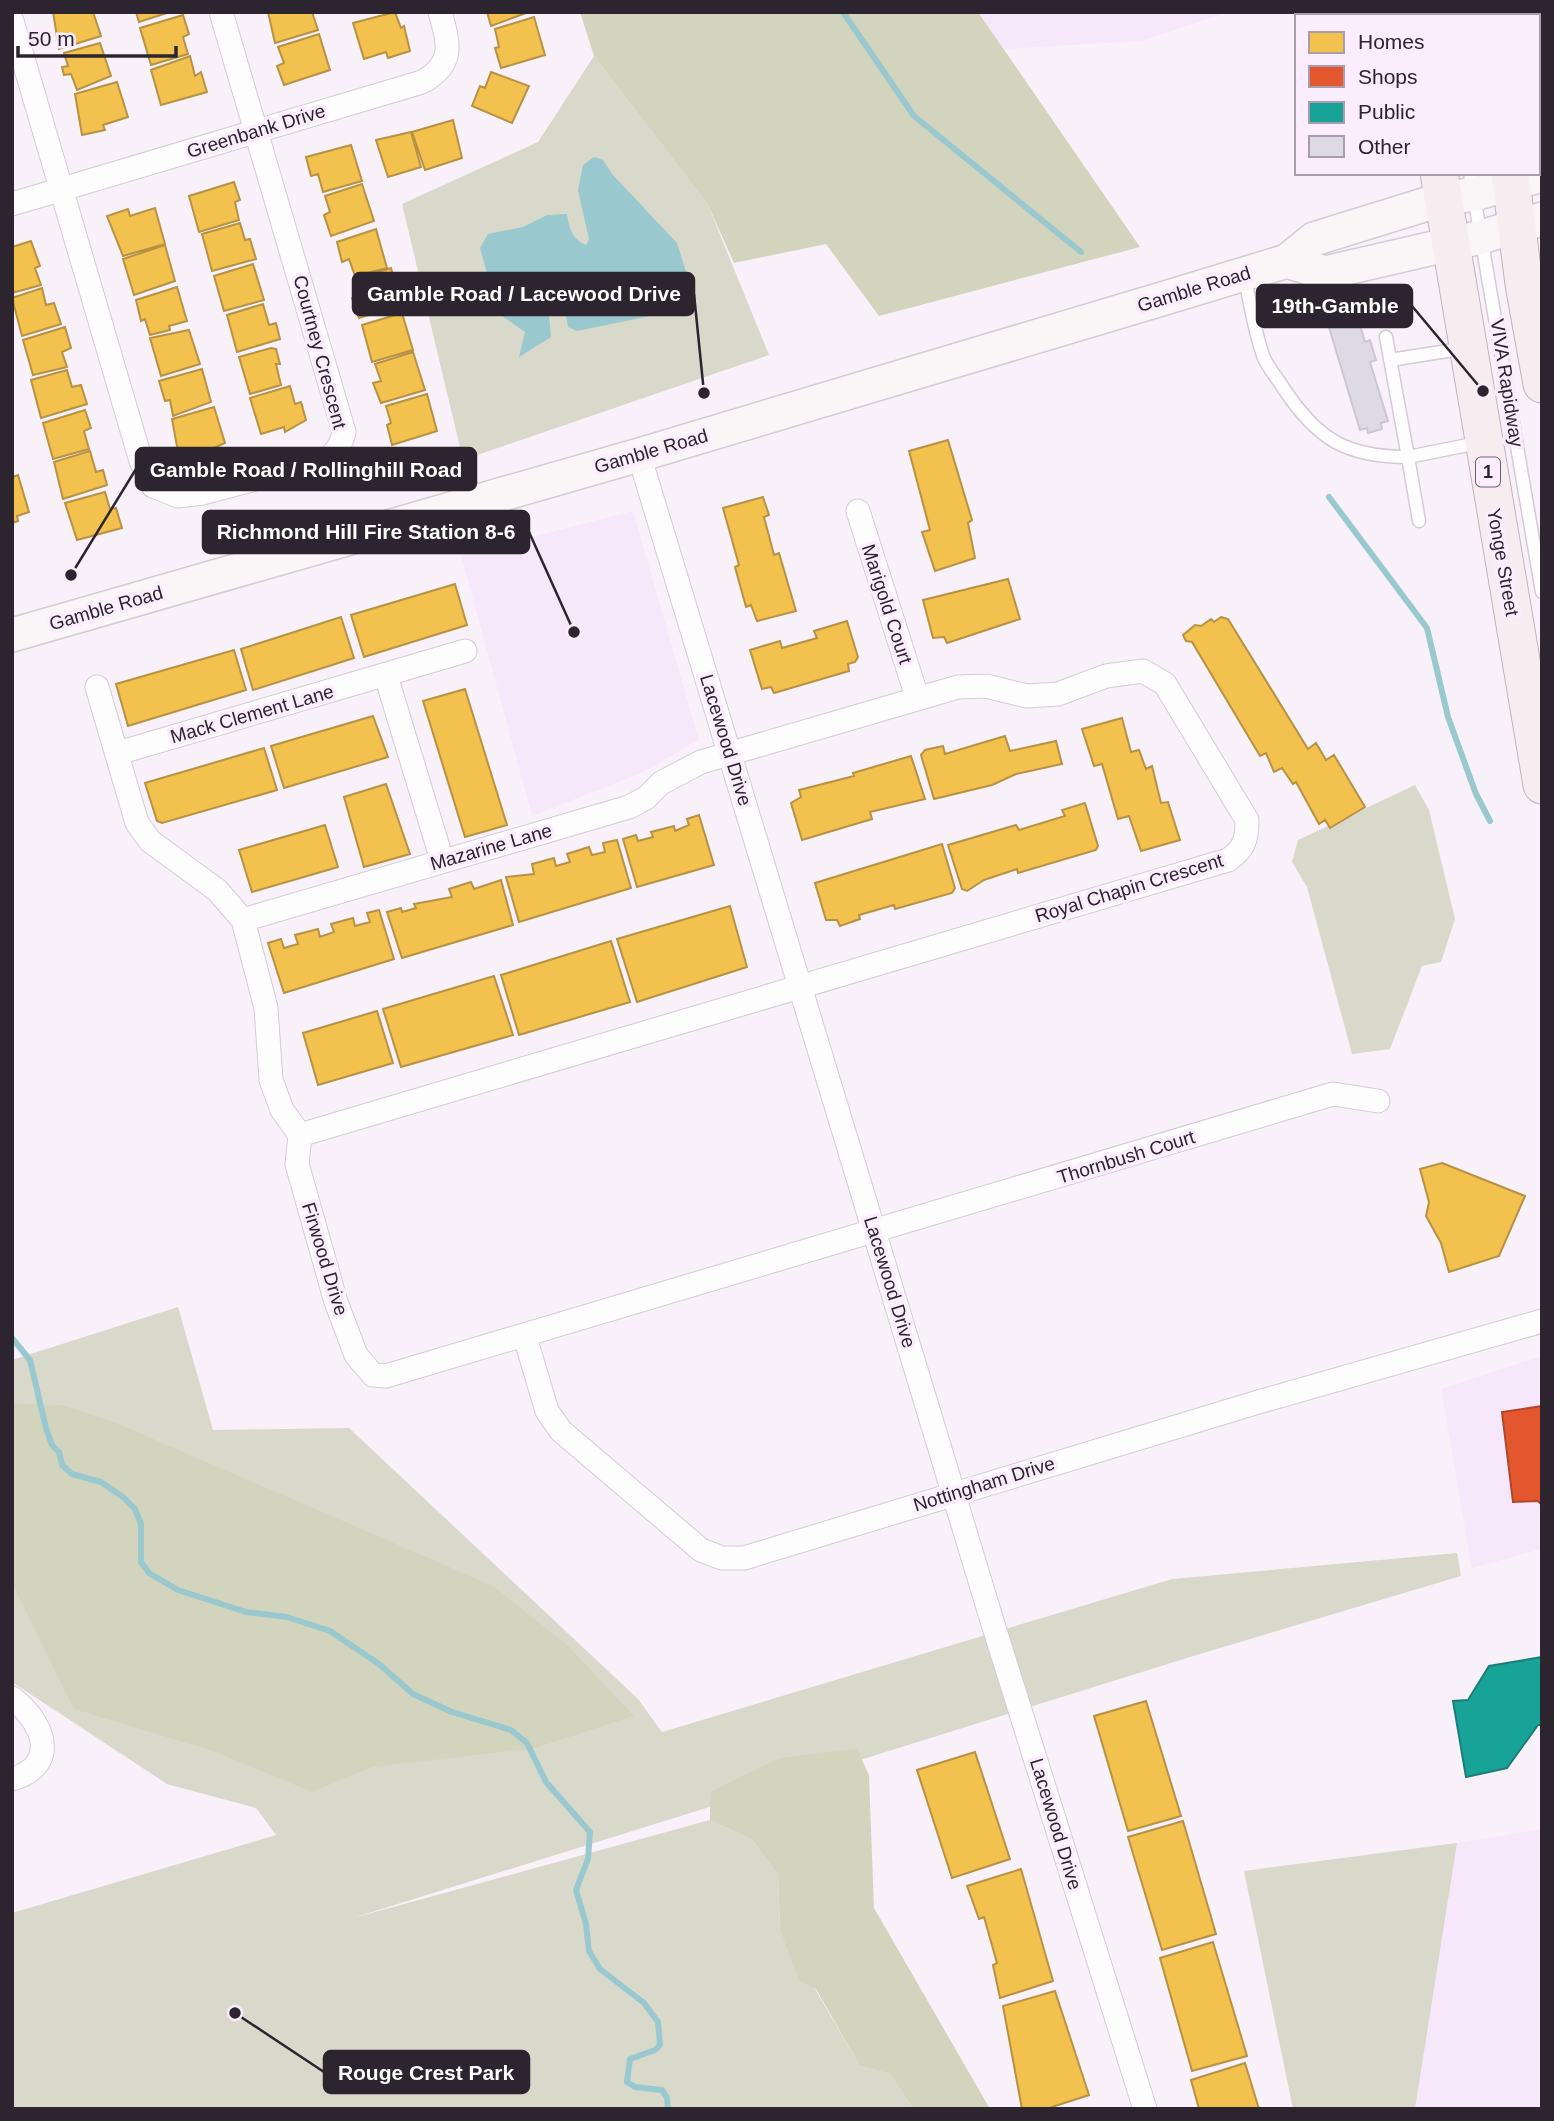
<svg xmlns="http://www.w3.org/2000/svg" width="1554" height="2121" viewBox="0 0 1554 2121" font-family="Helvetica,sans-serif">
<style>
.built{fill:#f7e7fb}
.green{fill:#d8d9ca}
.forest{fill:#d2d4bd}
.water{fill:#9ac8cf}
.homes{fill:#f2c14e;stroke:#b79244;stroke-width:2}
.shops{fill:#e4572e;stroke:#ad482e;stroke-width:2}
.public{fill:#17a398;stroke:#1d7d78;stroke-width:2}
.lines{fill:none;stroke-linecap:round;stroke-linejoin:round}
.stream{stroke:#9ac8cf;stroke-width:6}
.building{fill:#dedae4;stroke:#cbc7d1;stroke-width:2}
.lane-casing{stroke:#d3cbd5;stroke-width:15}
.street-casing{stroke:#d3cbd5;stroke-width:25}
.secondary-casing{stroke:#d3cbd5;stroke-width:36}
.primary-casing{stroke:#c4b2bb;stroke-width:39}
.lane{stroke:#fefdfe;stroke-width:12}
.street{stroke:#fefdfe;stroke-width:23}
.secondary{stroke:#faf5f7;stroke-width:33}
.primary{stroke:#f5edf0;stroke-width:37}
.labels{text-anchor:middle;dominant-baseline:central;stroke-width:7;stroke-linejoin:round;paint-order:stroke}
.shield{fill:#fbedfe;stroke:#6a606c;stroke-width:2}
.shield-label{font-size:18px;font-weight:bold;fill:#2c242e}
.street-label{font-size:19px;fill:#2c242e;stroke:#fbedfe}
.leader{fill:none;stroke:#2c242e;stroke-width:2.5}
.callout-dot{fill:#2c242e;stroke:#fbedfe;stroke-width:2.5}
.callout{fill:#2c242e;stroke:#2c242e;stroke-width:2.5}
.callout-label{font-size:21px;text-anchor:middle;font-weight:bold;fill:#fff}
</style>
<rect width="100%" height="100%" fill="#f8f1fa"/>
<path class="built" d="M 978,12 L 1229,12 L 1141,41 L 1004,49 Z
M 633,511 L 699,740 L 641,773 L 532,816 L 461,555 Z
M 1542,1356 L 1542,1549 L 1472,1568 L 1441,1389 Z
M 1542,1829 L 1542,2109 L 1415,2109 L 1457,1843 Z"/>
<path class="green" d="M 594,56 L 708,205 L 769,355 L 463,460 L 402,204 L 538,142 Z
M 1415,785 L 1429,810 L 1455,919 L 1441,962 L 1422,966 L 1390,1049 L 1352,1054 L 1307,887 L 1292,862 L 1298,840 Z
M 178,1307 L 213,1430 L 349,1428 L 638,1699 L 662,1732 L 1172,1579 L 1457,1553 L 1461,1576 L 1200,1654 L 353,1918 L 710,1820 L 752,1840 L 778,1875 L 780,1929 L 860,2066 L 890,2074 L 913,2109 L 12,2109 L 12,1913 L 276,1835 L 256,1808 L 167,1784 L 12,1682 L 12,1360 Z
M 1457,1843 L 1415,2109 L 1293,2109 L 1244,1871 Z"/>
<path class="forest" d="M 580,12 L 978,12 L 1140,247 L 879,316 L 826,244 L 734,263 L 708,205 L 594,56 Z
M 12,1403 L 61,1405 L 114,1422 L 493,1586 L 567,1645 L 634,1716 L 535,1748 L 372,1767 L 312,1792 L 213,1751 L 74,1709 L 12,1583 Z
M 857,1749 L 869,1775 L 874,1908 L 990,2109 L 913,2109 L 890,2074 L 860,2066 L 816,1989 L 799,1981 L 780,1929 L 778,1875 L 752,1840 L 710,1820 L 710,1792 L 779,1758 Z"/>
<path class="water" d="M 594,157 L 603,160 L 612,174 L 677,243 L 695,300 L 689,308 L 577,331 L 568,327 L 562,295 L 553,291 L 547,293 L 551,337 L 519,357 L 525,332 L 498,313 L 480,248 L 488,234 L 523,227 L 547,215 L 567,214 C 569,228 572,239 586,245 L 589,239 L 578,190 L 583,165 Z"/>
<path class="homes" d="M 53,12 L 93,12 L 101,36 L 59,49 Z
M 136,12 L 170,12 L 139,22 Z
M 268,12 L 312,12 L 318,30 L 275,43 Z
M 395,12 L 401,28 L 404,26 L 410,51 L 388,58 L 386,52 L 364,59 L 353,23 Z
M 487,12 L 526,12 L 526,13 L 491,26 Z
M 183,15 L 189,34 L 183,37 L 188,54 L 151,65 L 140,28 Z
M 534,17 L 545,55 L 501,68 L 495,48 L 499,47 L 495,29 Z
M 319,34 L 330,70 L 284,85 L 277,66 L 284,63 L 278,47 Z
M 100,43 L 111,76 L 77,90 L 71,74 L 64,75 L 62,67 L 68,66 L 64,53 Z
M 190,56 L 195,76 L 201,72 L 207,92 L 161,105 L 151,70 Z
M 491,72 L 529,86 L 512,123 L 472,106 L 480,86 L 485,88 Z
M 117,82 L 128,117 L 103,125 L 105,130 L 82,135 L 75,94 Z
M 453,120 L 462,158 L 425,170 L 412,132 Z
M 411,132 L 421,167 L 388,177 L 376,140 Z
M 351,145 L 362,181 L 323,192 L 318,174 L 311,176 L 306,157 Z
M 234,182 L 240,200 L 235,202 L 239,220 L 199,232 L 189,196 Z
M 362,184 L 374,221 L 331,236 L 324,215 L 330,212 L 325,196 Z
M 155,208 L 165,244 L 123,256 L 107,216 L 128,209 L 130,216 Z
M 240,223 L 245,240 L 250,239 L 256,259 L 212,271 L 202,234 Z
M 376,229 L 387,268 L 355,276 L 349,259 L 342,262 L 337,242 Z
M 31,241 L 40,266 L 35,268 L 41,285 L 12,293 L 12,247 Z
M 165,245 L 175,281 L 134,295 L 123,259 Z
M 253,264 L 264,300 L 224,311 L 214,276 Z
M 391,268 L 401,305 L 359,318 L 352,298 L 359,295 L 355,279 Z
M 177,287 L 187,321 L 169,326 L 170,330 L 150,335 L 145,319 L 141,321 L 136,300 Z
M 42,288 L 46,305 L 54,303 L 61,324 L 22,336 L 12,298 Z
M 263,304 L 269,325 L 276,323 L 280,339 L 237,352 L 227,315 Z
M 402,313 L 413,350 L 372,362 L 362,325 Z
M 65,327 L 71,348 L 62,352 L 67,367 L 33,375 L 23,340 Z
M 189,330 L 200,364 L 161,376 L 150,338 Z
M 271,348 L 276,349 L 280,364 L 276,364 L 281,385 L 250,394 L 239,357 Z
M 413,352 L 425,390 L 381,403 L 373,383 L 381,381 L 375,364 Z
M 202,369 L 211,402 L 173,416 L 170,400 L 165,401 L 159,381 Z
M 67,370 L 72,387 L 81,385 L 87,404 L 41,418 L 31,380 Z
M 290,386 L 295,404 L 301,402 L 306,420 L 285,432 L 284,427 L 261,434 L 250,398 Z
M 427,394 L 437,431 L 392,445 L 387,425 L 391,423 L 386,406 Z
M 214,407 L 225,443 L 180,463 L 172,419 Z
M 85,410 L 91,428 L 84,431 L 89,449 L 53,459 L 43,423 Z
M 948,440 L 972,520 L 968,523 L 975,558 L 935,571 L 922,532 L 930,530 L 909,451 Z
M 90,451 L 96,472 L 103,470 L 107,485 L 63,499 L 54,462 Z
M 18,475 L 29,512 L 17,516 L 18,521 L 12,523 L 12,477 Z
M 105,492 L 110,509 L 116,508 L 122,528 L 77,540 L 65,503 Z
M 763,497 L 769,515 L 764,517 L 774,555 L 779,553 L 796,611 L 757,621 L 751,605 L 746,607 L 735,567 L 739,565 L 723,508 Z
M 1008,579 L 1020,619 L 947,643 L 944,637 L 933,638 L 923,600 Z
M 455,584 L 467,625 L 364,657 L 351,615 Z
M 341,617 L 354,658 L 253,690 L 241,649 Z
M 1221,617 L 1228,619 L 1308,749 L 1316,743 L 1326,760 L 1334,755 L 1365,807 L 1330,828 L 1325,820 L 1319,824 L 1296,782 L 1293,784 L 1282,768 L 1274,772 L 1266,753 L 1260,756 L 1192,642 L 1186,641 L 1183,635 L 1195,625 L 1201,626 L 1211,619 L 1214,622 Z
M 847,621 L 858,657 L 855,662 L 848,664 L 849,671 L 774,693 L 771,687 L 762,689 L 750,650 L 780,641 L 782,648 L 817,638 L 814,631 Z
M 234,650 L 246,690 L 128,726 L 116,684 Z
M 465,689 L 507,825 L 465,837 L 423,701 Z
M 373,716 L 388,757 L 284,788 L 271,746 Z
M 1122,718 L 1131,752 L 1139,750 L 1146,769 L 1152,766 L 1161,803 L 1168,802 L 1180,840 L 1141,851 L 1129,816 L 1118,819 L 1102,764 L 1094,766 L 1082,729 Z
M 1005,736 L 1010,751 L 1056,741 L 1062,764 L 1016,774 L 992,785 L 934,799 L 921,755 L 925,750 L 943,746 L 945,754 Z
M 264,748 L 277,790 L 162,823 L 157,821 L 145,783 Z
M 911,756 L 925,799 L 870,812 L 872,819 L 802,840 L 791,803 L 801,797 L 799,790 L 854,776 L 853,773 Z
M 386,784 L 410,854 L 364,867 L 344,797 Z
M 1085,803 L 1098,846 L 1096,850 L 1018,873 L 1017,869 L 984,880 L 967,891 L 962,889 L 948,845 L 1016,825 L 1019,830 L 1065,816 L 1062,810 Z
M 699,815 L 714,865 L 637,887 L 623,839 L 636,835 L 638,841 L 653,837 L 651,832 L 674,826 L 675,831 L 689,825 L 687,819 Z
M 325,825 L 338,867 L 252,892 L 239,850 Z
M 617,840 L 631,888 L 519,922 L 506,877 L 534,874 L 532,864 L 554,858 L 556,866 L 570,862 L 567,854 L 589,847 L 592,855 L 605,852 L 603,843 Z
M 942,844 L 955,888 L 952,893 L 895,909 L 894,905 L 859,915 L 860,919 L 840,926 L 837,920 L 826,920 L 815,883 Z
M 501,880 L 513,925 L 402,958 L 387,912 L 401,908 L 402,912 L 416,908 L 414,904 L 452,897 L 449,889 L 471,882 L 474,889 Z
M 730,906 L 747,967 L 637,1002 L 617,939 Z
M 379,910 L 394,959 L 284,993 L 268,943 L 281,939 L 284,948 L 298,944 L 295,935 L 318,929 L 320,937 L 334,932 L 331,924 L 353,918 L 355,926 L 370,922 L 367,913 Z
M 611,941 L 630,1002 L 519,1035 L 501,975 Z
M 494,976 L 513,1035 L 401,1067 L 383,1009 Z
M 377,1011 L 393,1063 L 318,1085 L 303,1033 Z
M 1442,1163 L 1525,1196 L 1499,1256 L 1449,1272 L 1441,1243 L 1426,1216 L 1429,1202 L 1420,1169 Z
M 1146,1701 L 1181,1816 L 1128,1831 L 1094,1716 Z
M 975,1752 L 1010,1859 L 952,1878 L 917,1770 Z
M 1183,1821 L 1216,1934 L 1162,1950 L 1128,1837 Z
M 1021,1869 L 1053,1981 L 1000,1998 L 993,1965 L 997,1963 L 984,1917 L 979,1919 L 967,1886 Z
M 1213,1942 L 1247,2056 L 1192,2071 L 1160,1958 Z
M 1055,1991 L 1089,2095 L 1046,2109 L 1022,2109 L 1003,2006 Z
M 1245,2063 L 1259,2109 L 1199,2109 L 1191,2080 Z"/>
<path class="shops" d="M 1542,1406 L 1542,1505 L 1538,1501 L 1513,1502 L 1502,1412 Z"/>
<path class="public" d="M 1542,1657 L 1542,1725 L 1538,1725 L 1507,1768 L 1466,1777 L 1453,1701 L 1468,1700 L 1489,1666 Z"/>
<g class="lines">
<path class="stream" d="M 843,12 L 914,116 L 1081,252
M 1329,497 L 1427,628 L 1448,717 L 1476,794 L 1490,821
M 12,1338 L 30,1360 L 46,1428 L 52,1445 L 59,1452 L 62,1465 L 72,1474 L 101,1482 L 123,1497 L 135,1509 L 141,1524 L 141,1562 L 149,1573 L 178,1590 L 246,1612 L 287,1617 L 330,1631 L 379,1664 L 413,1694 L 452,1712 L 511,1730 L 527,1743 L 546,1782 L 590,1832 L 588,1859 L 576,1890 L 586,1924 L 589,1951 L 600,1969 L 644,2003 L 658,2022 L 660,2045 L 655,2050 L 630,2059 L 627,2082 L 635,2087 L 662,2090 L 667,2098 L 668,2109"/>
</g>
<path class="building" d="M 1357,315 L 1365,342 L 1370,340 L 1376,360 L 1370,362 L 1388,421 L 1381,423 L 1382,429 L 1368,433 L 1367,428 L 1360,430 L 1328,324 Z"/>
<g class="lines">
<defs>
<path id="lane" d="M 1446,12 L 1446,16
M 1470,173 L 1542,592
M 1244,274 C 1250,302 1254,331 1264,358 C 1269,369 1278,379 1284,389 C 1318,440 1347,457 1408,457 L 1419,521
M 1386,337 L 1408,457 L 1483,442
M 1390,360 L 1466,348"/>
<path id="street" d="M 12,21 L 141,461 L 153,486 L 178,496 L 203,493 L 323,461 C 336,454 341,445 344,432 L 221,12
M 12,204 L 422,82 C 455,64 449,44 440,12
M 639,455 L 993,1624 L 1145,2109
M 858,511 L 917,697
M 386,676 L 442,860
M 97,687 L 137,823 L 150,841 L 217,890 L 243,920 L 266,1008 L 271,1080 L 282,1110 L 300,1135
M 118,753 L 465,651
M 243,920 L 629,807 L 646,798 L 661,783 L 701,762 L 958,687 L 986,686 L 1027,696 L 1058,694 L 1106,676 L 1143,671 L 1165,684 L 1247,820 C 1247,840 1244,849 1228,860 L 300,1135 L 297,1164 L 336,1302 L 356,1355 L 373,1375 L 386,1376 L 1333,1094 L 1378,1101
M 525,1337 L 547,1411 L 561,1431 L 701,1550 L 722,1558 L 744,1558 L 1255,1403 L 1542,1321
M 12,1698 C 43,1721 61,1765 12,1779"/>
<path id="secondary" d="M 1287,261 L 1325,273 L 1481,237 L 1542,219
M 12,635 L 639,455 L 1165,298 L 1287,261 L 1314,239 L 1443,199 L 1474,194 L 1542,175"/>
<path id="primary" d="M 1415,12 L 1416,16
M 1483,12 L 1483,16
M 1439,173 L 1542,785
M 1510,173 L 1524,284 L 1542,384"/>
</defs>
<use href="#lane" class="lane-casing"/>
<use href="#street" class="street-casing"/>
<use href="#secondary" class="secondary-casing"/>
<use href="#primary" class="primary-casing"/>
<use href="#lane" class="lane"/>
<use href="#street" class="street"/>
<use href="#secondary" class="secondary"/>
<use href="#primary" class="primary"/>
</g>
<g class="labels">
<rect class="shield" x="1476" y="457.5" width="24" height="29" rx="5"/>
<g class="shield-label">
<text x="1488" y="472">1</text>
</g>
<g class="street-label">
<text transform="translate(256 131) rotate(-17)">Greenbank Drive</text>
<text transform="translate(1194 289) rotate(-17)">Gamble Road</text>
<text transform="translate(320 352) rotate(75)">Courtney Crescent</text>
<text transform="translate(1507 383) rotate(81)">VIVA Rapidway</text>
<text transform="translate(651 451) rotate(-16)">Gamble Road</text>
<text transform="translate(1503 562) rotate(80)">Yonge Street</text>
<text transform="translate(887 604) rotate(72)">Marigold Court</text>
<text transform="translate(106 608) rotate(-16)">Gamble Road</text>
<text transform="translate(252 714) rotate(-16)">Mack Clement Lane</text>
<text transform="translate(726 740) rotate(73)">Lacewood Drive</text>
<text transform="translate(491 847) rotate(-16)">Mazarine Lane</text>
<text transform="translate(1129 888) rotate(-17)">Royal Chapin Crescent</text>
<text transform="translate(1126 1157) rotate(-17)">Thornbush Court</text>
<text transform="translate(325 1259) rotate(73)">Firwood Drive</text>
<text transform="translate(890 1282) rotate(73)">Lacewood Drive</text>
<text transform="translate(984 1484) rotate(-17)">Nottingham Drive</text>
<text transform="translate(1056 1824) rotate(73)">Lacewood Drive</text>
</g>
</g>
<path class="leader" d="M704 393L694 294M1483 391L1412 306M71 575L136 469M574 632L529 532M235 2013L324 2072"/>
<g class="callout-dot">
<circle cx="704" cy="393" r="7"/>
<circle cx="1483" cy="391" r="7"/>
<circle cx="71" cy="575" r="7"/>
<circle cx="574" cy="632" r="7"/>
<circle cx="235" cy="2013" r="7"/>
</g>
<g class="callout">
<rect x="353" y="273" width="341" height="42" rx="7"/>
<rect x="1257" y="285" width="155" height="42" rx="7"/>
<rect x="136" y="448" width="340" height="42" rx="7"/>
<rect x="203" y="511" width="326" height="42" rx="7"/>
<rect x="324" y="2051" width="205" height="42" rx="7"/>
</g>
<g class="callout-label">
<text x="524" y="301">Gamble Road / Lacewood Drive</text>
<text x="1335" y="313">19th-Gamble</text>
<text x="306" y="477">Gamble Road / Rollinghill Road</text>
<text x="366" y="539">Richmond Hill Fire Station 8-6</text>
<text x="426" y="2080">Rouge Crest Park</text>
</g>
<rect width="1554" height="2121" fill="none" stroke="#2c242e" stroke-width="28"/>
<rect x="1295" y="14" width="245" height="161" fill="#fbedfe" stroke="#a89dab" stroke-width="2"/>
<rect x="1309" y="32" width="35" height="21" fill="#f2c14e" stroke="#a89dab" stroke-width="2"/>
<text x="1358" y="49" font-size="21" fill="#2c242e">Homes</text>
<rect x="1309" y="66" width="35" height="21" fill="#e4572e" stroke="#a89dab" stroke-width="2"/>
<text x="1358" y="84" font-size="21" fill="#2c242e">Shops</text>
<rect x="1309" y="102" width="35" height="21" fill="#17a398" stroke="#a89dab" stroke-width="2"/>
<text x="1358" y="119" font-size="21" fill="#2c242e">Public</text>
<rect x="1309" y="136" width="35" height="21" fill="#dedae4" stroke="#a89dab" stroke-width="2"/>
<text x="1358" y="154" font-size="21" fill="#2c242e">Other</text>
<path d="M18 46v10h158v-10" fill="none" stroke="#2c242e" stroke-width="3.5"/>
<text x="28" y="46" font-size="21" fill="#2c242e" stroke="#fbedfe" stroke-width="5" paint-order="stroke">50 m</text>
</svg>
